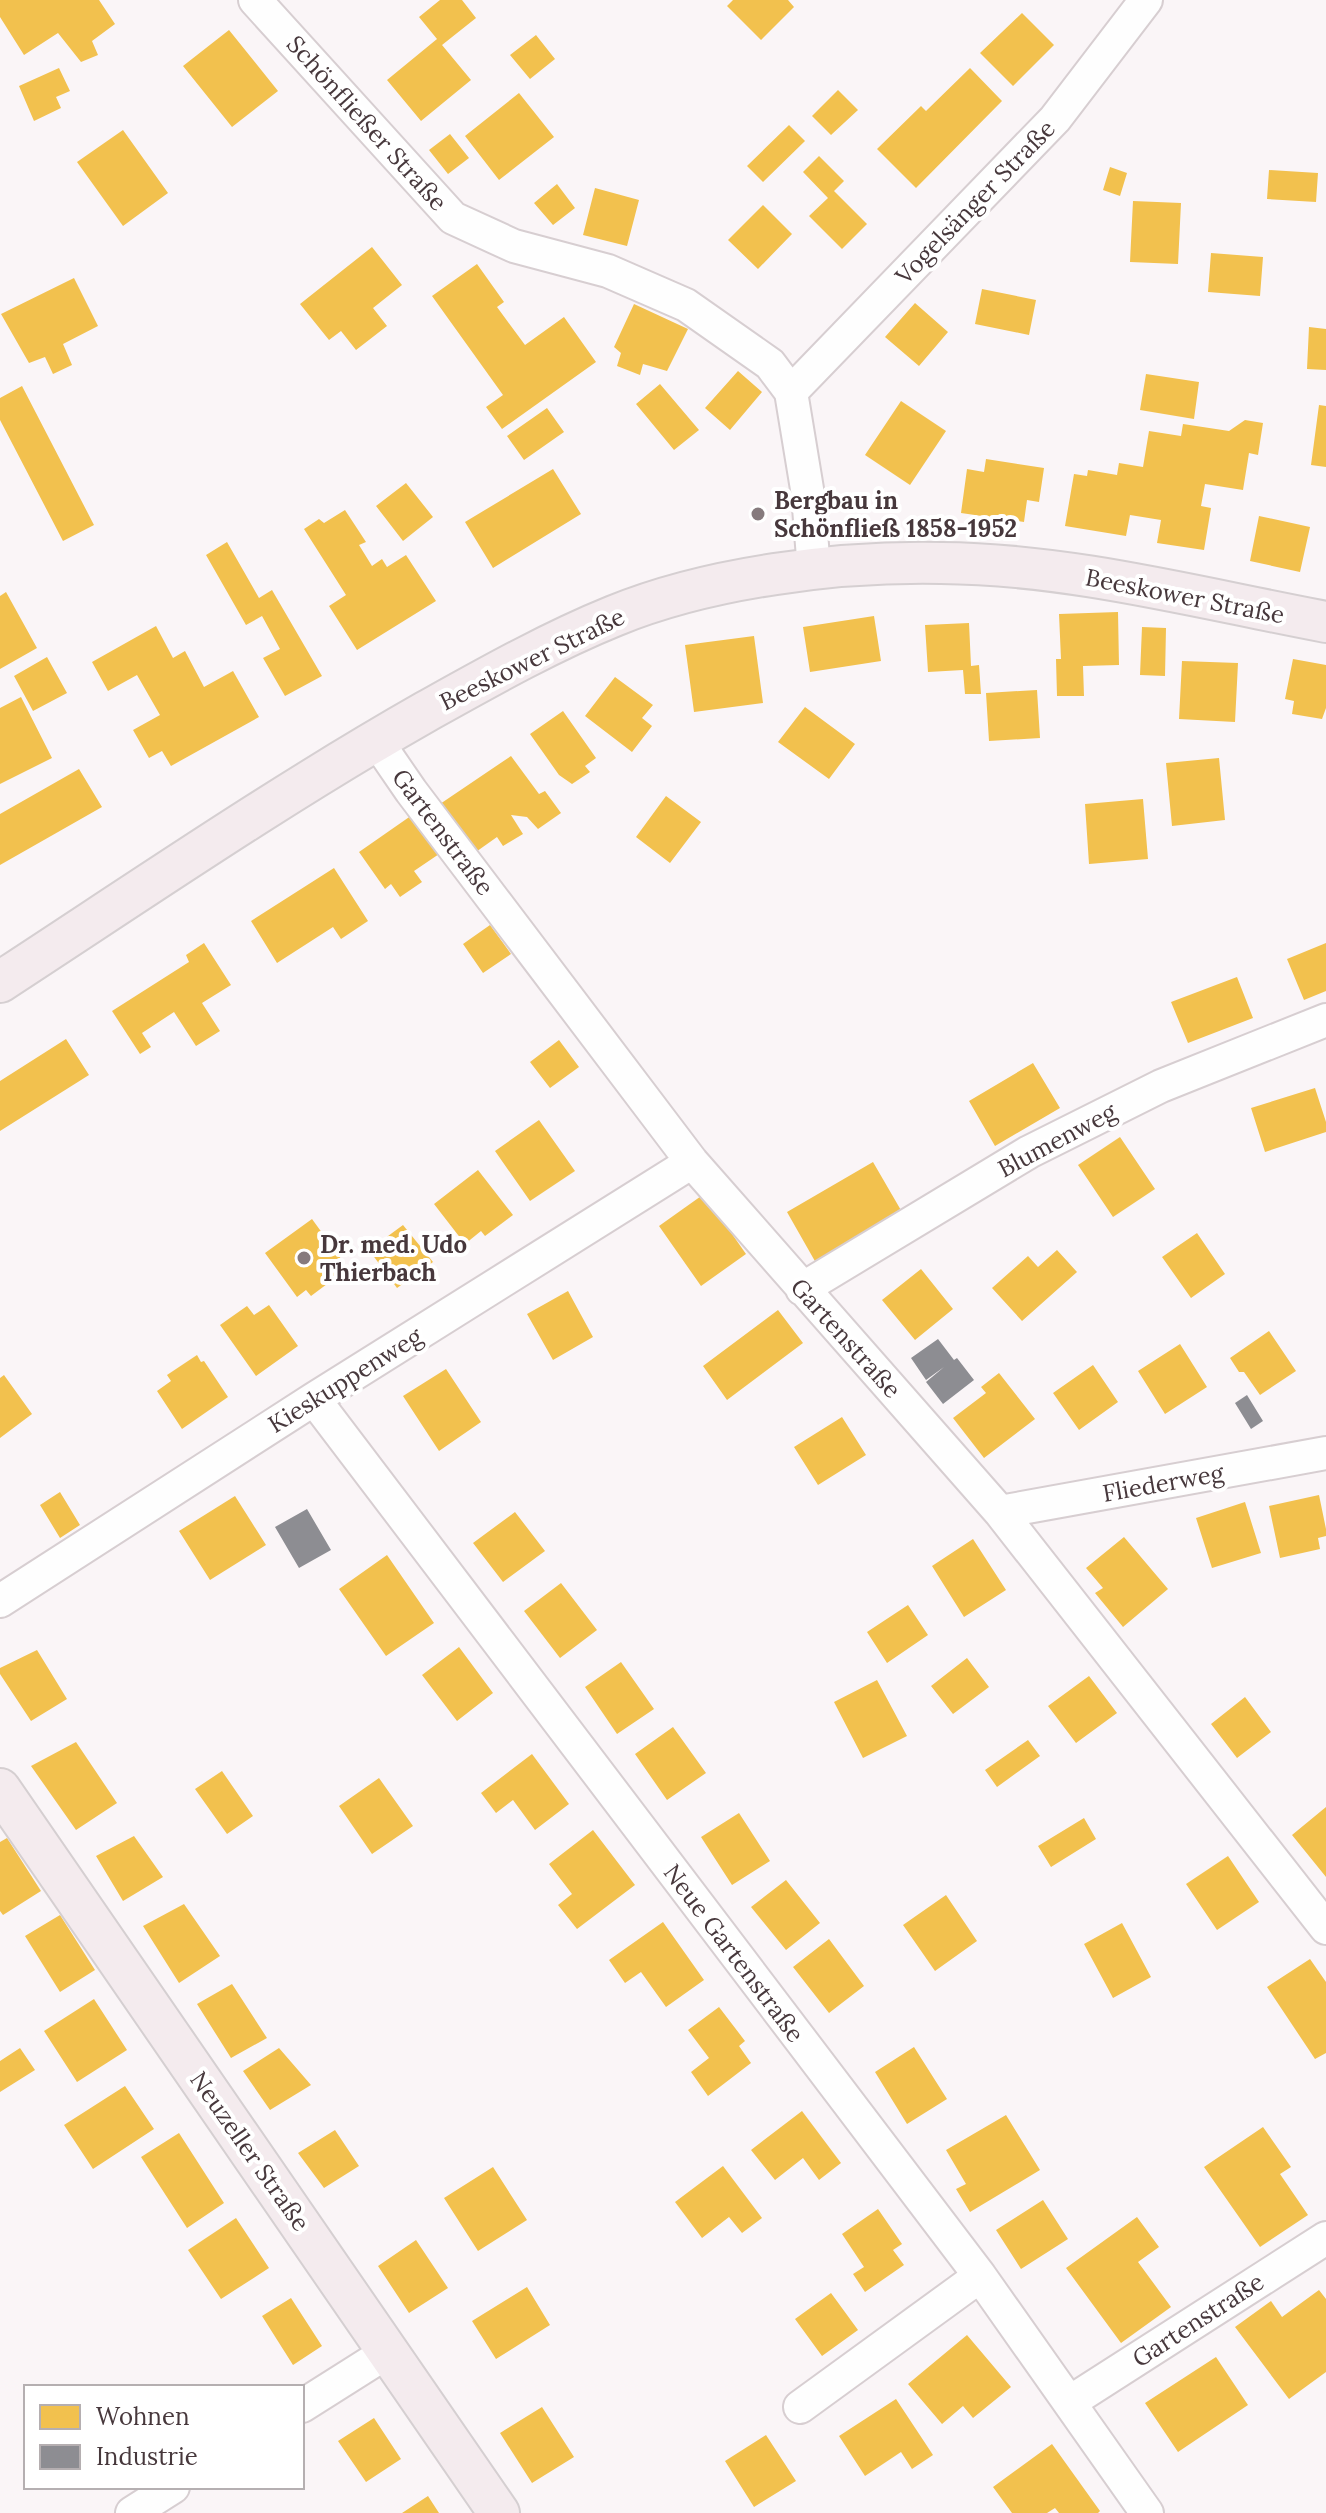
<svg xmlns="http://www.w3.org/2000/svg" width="1326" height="2513" viewBox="0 0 1326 2513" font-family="Lora,serif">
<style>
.homes{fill:#f2c14e}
.industry{fill:#8d8d92}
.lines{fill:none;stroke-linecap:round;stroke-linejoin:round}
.minor-casing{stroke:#d7ced1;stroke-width:36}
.major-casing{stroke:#d5cfd1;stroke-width:44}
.minor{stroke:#fefefe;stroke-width:32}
.major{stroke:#f4ebee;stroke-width:40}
.poi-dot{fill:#867a7d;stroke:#fff;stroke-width:3}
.labels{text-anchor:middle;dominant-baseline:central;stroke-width:8;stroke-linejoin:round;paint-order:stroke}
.street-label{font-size:24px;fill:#47383c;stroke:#fff}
.poi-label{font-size:24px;font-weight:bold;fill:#47383c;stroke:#fff;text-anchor:start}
</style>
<rect width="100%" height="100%" fill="#faf5f7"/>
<path class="homes" d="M 0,0 L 99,0 L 115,24 L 92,41 L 98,55 L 81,62 L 58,33 L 24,55 L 0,17 Z
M 440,0 L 462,0 L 476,18 L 442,45 L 471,80 L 421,121 L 387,80 L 437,39 L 419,17 Z
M 733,0 L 788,0 L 794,7 L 761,40 L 727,6 Z
M 1022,13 L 1054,45 L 1013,86 L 980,53 Z
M 229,30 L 278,91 L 232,127 L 183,66 Z
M 536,35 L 555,59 L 530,79 L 510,55 Z
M 59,68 L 70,91 L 56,97 L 61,108 L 34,121 L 19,86 Z
M 970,68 L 1002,101 L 916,188 L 877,149 L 921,106 L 926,111 Z
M 838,90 L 858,110 L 831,135 L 812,116 Z
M 519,93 L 554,137 L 499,180 L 465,136 Z
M 789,125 L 805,141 L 763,182 L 747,166 Z
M 123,130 L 168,193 L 123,226 L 77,162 Z
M 450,134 L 469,158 L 448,174 L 429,150 Z
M 819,156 L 844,181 L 834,191 L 867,224 L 842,249 L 809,216 L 828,198 L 803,172 Z
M 1110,167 L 1127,173 L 1120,196 L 1103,190 Z
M 1269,170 L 1318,173 L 1316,202 L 1267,199 Z
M 557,184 L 575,208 L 553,225 L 534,203 Z
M 595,188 L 639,200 L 627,246 L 583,235 Z
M 1133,201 L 1181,203 L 1178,264 L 1130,262 Z
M 763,205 L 792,234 L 758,269 L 728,240 Z
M 372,247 L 402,285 L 373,308 L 387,326 L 356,350 L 341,331 L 329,340 L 300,304 Z
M 1211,253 L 1263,257 L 1260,296 L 1208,292 Z
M 477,264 L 504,302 L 497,307 L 525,345 L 564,317 L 596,362 L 502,429 L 486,407 L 503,395 L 432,296 Z
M 74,278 L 98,326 L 63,344 L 72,365 L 53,374 L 45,357 L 29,363 L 1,314 Z
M 982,289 L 1036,300 L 1029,335 L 975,324 Z
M 915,303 L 948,332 L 919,366 L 885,337 Z
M 634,304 L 688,329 L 667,371 L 643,364 L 640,375 L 617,366 L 621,353 L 614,347 Z
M 1309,327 L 1326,329 L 1326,370 L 1307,369 Z
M 738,371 L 762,392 L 730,430 L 705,408 Z
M 1146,374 L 1199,382 L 1194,419 L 1140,410 Z
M 660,384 L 699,430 L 674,450 L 636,404 Z
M 22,386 L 94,525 L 63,541 L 0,420 L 0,398 Z
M 901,401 L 946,431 L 910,485 L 865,455 Z
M 1319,405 L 1326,406 L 1326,467 L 1311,465 Z
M 547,408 L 564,432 L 524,460 L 507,436 Z
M 1245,420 L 1263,423 L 1258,455 L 1249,453 L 1243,490 L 1205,484 L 1201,506 L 1211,508 L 1204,550 L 1157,543 L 1161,520 L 1130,515 L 1126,536 L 1065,526 L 1074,474 L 1087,476 L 1088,470 L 1117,475 L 1119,463 L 1143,467 L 1149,431 L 1181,436 L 1183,424 L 1229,431 Z
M 986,459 L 1044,468 L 1039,502 L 1027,500 L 1024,522 L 961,513 L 967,469 L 984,472 Z
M 553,469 L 581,514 L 493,568 L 465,522 Z
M 406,483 L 433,517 L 403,541 L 376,506 Z
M 345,510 L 366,542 L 359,545 L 372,566 L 382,559 L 387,567 L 406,555 L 436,601 L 357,650 L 329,606 L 346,595 L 304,529 L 319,519 L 324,523 Z
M 1259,516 L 1310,527 L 1300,572 L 1250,561 Z
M 227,542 L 259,598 L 272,590 L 322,676 L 285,696 L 263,658 L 280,649 L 262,616 L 246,625 L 206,555 Z
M 6,592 L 37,648 L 0,669 L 0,596 Z
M 1118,612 L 1119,665 L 1083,666 L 1084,696 L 1057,696 L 1056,659 L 1061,659 L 1059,614 Z
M 874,616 L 881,661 L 810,672 L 803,627 Z
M 969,623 L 971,666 L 979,665 L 981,694 L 965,694 L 963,670 L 928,672 L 925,625 Z
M 156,626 L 173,658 L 185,651 L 204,687 L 233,671 L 259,717 L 171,766 L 162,751 L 149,758 L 133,730 L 160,715 L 137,675 L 108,691 L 92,662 Z
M 1142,627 L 1166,628 L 1165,676 L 1140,675 Z
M 754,636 L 763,703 L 694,712 L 685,645 Z
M 47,657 L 67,693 L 33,711 L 14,676 Z
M 1293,659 L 1326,665 L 1326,708 L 1322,719 L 1292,714 L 1294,701 L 1285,699 Z
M 1182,661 L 1238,663 L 1235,722 L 1179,719 Z
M 615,677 L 653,705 L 642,718 L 652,726 L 632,752 L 585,716 Z
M 1037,690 L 1040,738 L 989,741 L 986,693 Z
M 21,697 L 52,758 L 0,784 L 0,708 Z
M 805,707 L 855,744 L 829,779 L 778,742 Z
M 563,711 L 596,758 L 585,766 L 590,772 L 572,784 L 559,775 L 530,734 Z
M 511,756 L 539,794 L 545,791 L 561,813 L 538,829 L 527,817 L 511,815 L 523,834 L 503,846 L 497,837 L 473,854 L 440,804 Z
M 1219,758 L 1225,820 L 1172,826 L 1166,763 Z
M 79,769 L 102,807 L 0,865 L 0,814 Z
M 666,796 L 701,822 L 670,863 L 636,837 Z
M 1143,799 L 1148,859 L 1089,864 L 1085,804 Z
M 415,813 L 442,852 L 414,871 L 422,882 L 400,897 L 391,884 L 385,889 L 359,852 Z
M 334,868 L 368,921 L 341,939 L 333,927 L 277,963 L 251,921 Z
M 490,925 L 511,954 L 483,973 L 463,944 Z
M 204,943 L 231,985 L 202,1003 L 220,1031 L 196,1046 L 174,1012 L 142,1033 L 151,1047 L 140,1054 L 112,1011 L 189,962 L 186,955 Z
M 1326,943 L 1326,991 L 1304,1000 L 1287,959 Z
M 1237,977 L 1253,1018 L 1188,1043 L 1171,1002 Z
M 66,1039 L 89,1075 L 0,1131 L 0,1081 Z
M 559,1040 L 579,1067 L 550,1088 L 530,1062 Z
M 1033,1063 L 1060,1108 L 995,1146 L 969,1101 Z
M 1315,1088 L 1326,1122 L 1326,1132 L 1265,1152 L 1251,1108 Z
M 539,1120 L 575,1171 L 530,1201 L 495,1151 Z
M 1120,1137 L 1155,1189 L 1113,1217 L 1078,1165 Z
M 873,1162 L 902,1212 L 816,1263 L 787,1212 Z
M 478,1170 L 513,1215 L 485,1236 L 481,1231 L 465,1244 L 434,1204 Z
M 704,1194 L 746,1254 L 701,1286 L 659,1226 Z
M 312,1219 L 344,1263 L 335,1269 L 339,1275 L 311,1296 L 306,1290 L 297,1297 L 265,1253 Z
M 403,1225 L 433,1262 L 397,1288 L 369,1250 Z
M 1197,1233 L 1225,1274 L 1191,1298 L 1162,1257 Z
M 1057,1250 L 1077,1272 L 1022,1321 L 992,1288 L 1028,1256 L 1038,1267 Z
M 921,1269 L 953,1309 L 915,1340 L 882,1300 Z
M 568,1291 L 593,1337 L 553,1360 L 527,1314 Z
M 269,1305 L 298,1346 L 256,1376 L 220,1325 L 247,1306 L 254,1315 Z
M 778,1310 L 803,1343 L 727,1400 L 703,1366 Z
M 1269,1331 L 1296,1371 L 1260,1395 L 1244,1372 L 1239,1372 L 1230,1358 Z
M 1180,1344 L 1207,1387 L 1165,1414 L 1138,1371 Z
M 197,1355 L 201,1362 L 204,1361 L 228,1397 L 182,1429 L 157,1391 L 171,1381 L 167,1375 Z
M 1093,1365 L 1118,1402 L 1079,1430 L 1053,1393 Z
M 446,1369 L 481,1422 L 439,1451 L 403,1396 Z
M 999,1373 L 1035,1419 L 984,1458 L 953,1418 L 986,1393 L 981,1387 Z
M 4,1375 L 32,1414 L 0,1438 L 0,1378 Z
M 842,1417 L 866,1455 L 818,1485 L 794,1447 Z
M 60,1492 L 80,1525 L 60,1538 L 40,1505 Z
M 1319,1495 L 1326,1529 L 1326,1536 L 1318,1538 L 1320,1549 L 1280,1558 L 1269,1506 Z
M 235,1496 L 266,1545 L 210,1580 L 179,1531 Z
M 1245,1502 L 1261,1553 L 1212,1568 L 1196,1518 Z
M 515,1512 L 545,1551 L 503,1582 L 473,1543 Z
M 1124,1537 L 1168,1589 L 1123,1627 L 1095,1593 L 1103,1588 L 1086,1568 Z
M 973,1539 L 1006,1590 L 964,1617 L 932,1566 Z
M 387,1555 L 434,1623 L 386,1656 L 339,1589 Z
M 561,1583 L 597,1630 L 560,1658 L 524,1611 Z
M 908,1605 L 928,1635 L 887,1663 L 867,1632 Z
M 459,1647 L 493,1693 L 457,1721 L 422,1675 Z
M 37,1650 L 67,1699 L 31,1721 L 0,1674 L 0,1668 Z
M 967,1658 L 989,1687 L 953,1714 L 931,1686 Z
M 621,1662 L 654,1709 L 617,1734 L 585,1687 Z
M 1089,1676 L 1117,1713 L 1076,1743 L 1048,1706 Z
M 877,1680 L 907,1736 L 863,1758 L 834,1702 Z
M 1245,1697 L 1271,1732 L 1237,1758 L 1211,1724 Z
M 673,1727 L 706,1773 L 667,1800 L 635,1754 Z
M 1028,1740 L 1040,1756 L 997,1787 L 985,1770 Z
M 76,1742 L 117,1803 L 76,1830 L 31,1766 Z
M 532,1754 L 569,1804 L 535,1830 L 513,1800 L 496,1813 L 481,1793 Z
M 222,1771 L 253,1816 L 227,1834 L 195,1789 Z
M 379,1778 L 413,1826 L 372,1854 L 339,1806 Z
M 1326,1807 L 1326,1877 L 1292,1835 Z
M 739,1813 L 770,1861 L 732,1885 L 701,1837 Z
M 1084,1818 L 1096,1839 L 1051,1867 L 1038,1846 Z
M 593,1830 L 635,1885 L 577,1929 L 558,1905 L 572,1894 L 549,1864 Z
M 134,1836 L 163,1877 L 123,1901 L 96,1856 Z
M 7,1838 L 41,1891 L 3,1915 L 0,1911 L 0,1842 Z
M 1228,1856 L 1259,1902 L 1217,1930 L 1186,1884 Z
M 786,1880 L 820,1923 L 786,1950 L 751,1907 Z
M 946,1895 L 977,1941 L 935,1971 L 903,1925 Z
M 184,1904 L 220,1956 L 179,1983 L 143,1926 Z
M 60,1915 L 95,1970 L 60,1992 L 25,1936 Z
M 663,1922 L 704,1980 L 666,2007 L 641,1972 L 625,1983 L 609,1960 Z
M 1122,1923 L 1151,1977 L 1113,1998 L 1084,1944 Z
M 829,1939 L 864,1986 L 829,2013 L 793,1967 Z
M 1310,1959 L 1326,1982 L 1326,2053 L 1315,2059 L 1267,1987 Z
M 232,1984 L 267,2038 L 231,2058 L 197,2004 Z
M 94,1999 L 127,2050 L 77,2082 L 44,2031 Z
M 719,2007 L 745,2041 L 739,2046 L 751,2063 L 708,2096 L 691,2072 L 709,2058 L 688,2030 Z
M 914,2047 L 947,2099 L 907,2124 L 875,2072 Z
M 20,2048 L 35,2070 L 0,2092 L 0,2061 Z
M 279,2048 L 311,2085 L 270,2110 L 243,2071 Z
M 125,2086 L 154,2129 L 93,2169 L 64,2125 Z
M 802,2111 L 841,2163 L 819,2180 L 803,2158 L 775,2180 L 751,2150 Z
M 1006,2115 L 1040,2170 L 970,2212 L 956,2189 L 966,2184 L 946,2150 Z
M 1263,2127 L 1291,2167 L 1280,2174 L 1308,2215 L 1260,2247 L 1204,2167 Z
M 335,2130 L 359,2166 L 324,2188 L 298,2153 Z
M 179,2133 L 224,2203 L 187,2228 L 141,2157 Z
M 723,2166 L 762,2218 L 742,2233 L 729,2217 L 702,2238 L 675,2202 Z
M 493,2167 L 527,2220 L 478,2251 L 444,2198 Z
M 1043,2200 L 1068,2239 L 1021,2269 L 996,2230 Z
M 878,2209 L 902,2244 L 893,2250 L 904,2265 L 865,2292 L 853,2274 L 864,2267 L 842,2234 Z
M 1137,2217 L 1159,2247 L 1138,2262 L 1171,2307 L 1121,2343 L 1066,2268 Z
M 236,2218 L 269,2268 L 221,2299 L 188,2250 Z
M 416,2240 L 448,2288 L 409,2313 L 378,2266 Z
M 527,2287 L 550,2325 L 496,2359 L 472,2321 Z
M 1319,2290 L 1326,2299 L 1326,2372 L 1289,2399 L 1235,2327 L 1271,2301 L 1282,2317 Z
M 831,2293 L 858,2330 L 822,2356 L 795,2319 Z
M 291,2298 L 322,2346 L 293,2365 L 262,2316 Z
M 967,2335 L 1011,2387 L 973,2418 L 963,2406 L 942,2424 L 908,2384 Z
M 1216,2357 L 1248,2405 L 1178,2452 L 1145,2403 Z
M 896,2399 L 933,2455 L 912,2469 L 901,2452 L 865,2476 L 839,2436 Z
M 542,2407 L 574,2457 L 532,2483 L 500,2433 Z
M 374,2418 L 401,2459 L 366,2482 L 338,2441 Z
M 766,2435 L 796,2481 L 754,2507 L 725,2461 Z
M 1052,2444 L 1100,2511 L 1098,2513 L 1059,2513 L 1055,2508 L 1047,2513 L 1012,2513 L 993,2487 Z
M 428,2496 L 439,2513 L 402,2513 Z"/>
<path class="industry" d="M 938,1339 L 954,1360 L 957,1358 L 974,1380 L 943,1404 L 926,1382 L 944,1367 L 926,1380 L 911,1358 Z
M 1247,1395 L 1263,1421 L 1251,1429 L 1235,1403 Z
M 307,1509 L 331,1550 L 299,1568 L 275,1527 Z"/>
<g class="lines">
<defs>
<path id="minor" d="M 255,0 L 453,218 L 514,246 L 608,271 L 686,305 L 770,364 L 791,392 L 808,495 L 814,570
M 791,392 L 1055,119 L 1146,0
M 376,740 L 411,791 L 692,1162 L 1000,1512 L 1326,1928
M 802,1289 L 1029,1152 L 1161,1086 L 1326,1020
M 314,1399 L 980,2276 L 1147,2513
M 1000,1512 L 1326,1453
M 0,1601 L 314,1399 L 692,1162
M 1070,2402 L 1326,2238
M 302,2406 L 389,2351
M 800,2407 L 980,2276
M 132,2513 L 173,2487"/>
<path id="major" d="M 0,982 C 141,890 281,794 427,711 C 488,677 550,642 614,616 C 709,577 838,561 941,563 C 1070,564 1199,598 1326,622
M 0,1789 L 499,2513"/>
</defs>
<use href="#minor" class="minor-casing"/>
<use href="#major" class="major-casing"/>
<use href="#minor" class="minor"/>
<use href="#major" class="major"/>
</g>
<g class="poi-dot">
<circle cx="758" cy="514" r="8"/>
<circle cx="304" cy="1258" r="8"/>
</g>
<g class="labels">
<g class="street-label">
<text transform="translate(367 123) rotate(48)">Schönfließer Straße</text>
<text transform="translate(975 202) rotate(-46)">Vogelsänger Straße</text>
<text transform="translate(1185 596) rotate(11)">Beeskower Straße</text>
<text transform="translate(532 659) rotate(-26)">Beeskower Straße</text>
<text transform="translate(443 832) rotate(53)">Gartenstraße</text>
<text transform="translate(1057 1140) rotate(-28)">Blumenweg</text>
<text transform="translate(846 1338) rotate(48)">Gartenstraße</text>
<text transform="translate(345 1380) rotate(-32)">Kieskuppenweg</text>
<text transform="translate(1163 1483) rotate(-10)">Fliederweg</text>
<text transform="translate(734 1953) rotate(53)">Neue Gartenstraße</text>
<text transform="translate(250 2151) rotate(55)">Neuzeller Straße</text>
<text transform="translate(1198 2320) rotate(-33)">Gartenstraße</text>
</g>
<g class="poi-label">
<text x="774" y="500">Bergbau in<tspan x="774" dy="28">Schönfließ 1858-1952</tspan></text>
<text x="320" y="1244">Dr. med. Udo<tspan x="320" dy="28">Thierbach</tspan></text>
</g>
</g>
<rect x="24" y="2385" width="280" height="104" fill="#ffffff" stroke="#b5afb1" stroke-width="2"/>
<rect x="40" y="2405" width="40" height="24" fill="#f2c14e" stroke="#b5afb1" stroke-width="2"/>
<text x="96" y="2425" font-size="24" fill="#47383c">Wohnen</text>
<rect x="40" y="2445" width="40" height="24" fill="#8d8d92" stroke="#b5afb1" stroke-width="2"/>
<text x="96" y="2465" font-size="24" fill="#47383c">Industrie</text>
</svg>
